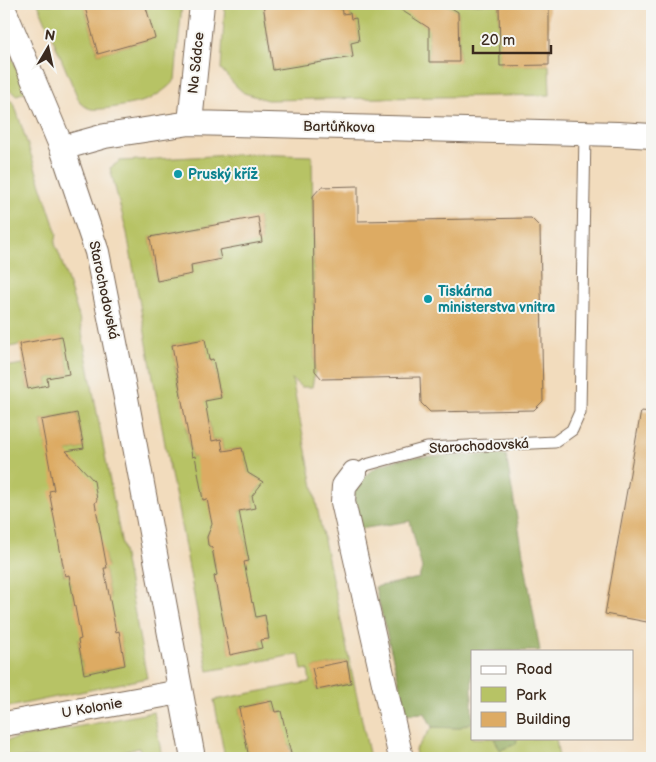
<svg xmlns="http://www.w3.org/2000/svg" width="656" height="762" viewBox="0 0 656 762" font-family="'Balsamiq Sans',sans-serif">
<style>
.green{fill:#b7c365;stroke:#797642;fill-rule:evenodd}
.forest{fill:#91a95a;stroke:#666a3c}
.building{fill:#ddab64}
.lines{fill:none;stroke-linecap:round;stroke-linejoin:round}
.lane-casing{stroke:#7b6856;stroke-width:13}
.street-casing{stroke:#7b6856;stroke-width:26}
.lane{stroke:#fff;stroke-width:11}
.street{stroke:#fff;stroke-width:24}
.culture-dot{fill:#0f9aa8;stroke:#f6f6f2;stroke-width:2}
.labels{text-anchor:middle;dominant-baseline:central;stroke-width:4;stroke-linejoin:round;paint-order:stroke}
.street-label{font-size:14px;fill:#3b2a1e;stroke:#f6f6f2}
.culture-label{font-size:14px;font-weight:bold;fill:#0d838f;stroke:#f6f6f2;text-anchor:start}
</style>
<rect width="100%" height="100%" fill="#f6f6f2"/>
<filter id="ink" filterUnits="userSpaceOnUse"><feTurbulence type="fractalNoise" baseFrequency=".02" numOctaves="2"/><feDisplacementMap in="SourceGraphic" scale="10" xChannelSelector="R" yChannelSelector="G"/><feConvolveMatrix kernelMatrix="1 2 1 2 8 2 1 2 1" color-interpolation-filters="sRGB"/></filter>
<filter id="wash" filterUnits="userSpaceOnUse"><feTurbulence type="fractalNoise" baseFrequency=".0096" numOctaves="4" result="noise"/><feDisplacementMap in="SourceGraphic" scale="20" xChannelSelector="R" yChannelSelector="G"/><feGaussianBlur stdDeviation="1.12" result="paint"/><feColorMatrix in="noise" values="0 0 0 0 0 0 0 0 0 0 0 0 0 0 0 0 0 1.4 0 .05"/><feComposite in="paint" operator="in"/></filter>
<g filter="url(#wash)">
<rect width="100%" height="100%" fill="#f2dcbd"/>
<path class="green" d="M 38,4 L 84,4 L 98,54 L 154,38 L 145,4 L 182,4 L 175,80 C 168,88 159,94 150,99 C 141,103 101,111 91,109 C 87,108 83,105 80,103 Z
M 225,4 L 263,4 L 266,25 L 271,25 L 267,32 L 273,70 L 353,57 L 351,43 L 359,41 L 356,19 L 351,19 L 350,13 L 342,14 L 341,4 L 413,4 L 407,13 L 429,28 L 429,61 L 459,61 L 458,12 L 445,4 L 499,4 L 500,65 L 549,65 L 550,95 L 267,100 L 244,93 L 236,86 L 221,69 Z
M 4,40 L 27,91 L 17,95 L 4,86 Z
M 4,97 L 14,103 L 57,234 L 55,244 L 60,256 L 79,317 L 147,678 L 4,708 L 4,361 L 5,367 L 23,364 L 28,389 L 48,385 L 47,378 L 69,374 L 62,337 L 4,348 ZM 77,413 L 84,448 L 67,451 L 67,458 L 49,461 L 41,420 ZM 104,552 L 107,567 L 104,568 L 110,599 L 75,606 L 69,575 L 64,575 L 62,560 ZM 119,632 L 125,665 L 84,674 L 78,640 Z
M 250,154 L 312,156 L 315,371 L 312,387 L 301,387 L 292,379 L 318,512 L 370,758 L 293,758 L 290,745 L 282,746 L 283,720 L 281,711 L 275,712 L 272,701 L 239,708 L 249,758 L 225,758 L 214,700 L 310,682 L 308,669 L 302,670 L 299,654 L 208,671 L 176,498 L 168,461 L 151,366 L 127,233 L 110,168 L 120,161 ZM 258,217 L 262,241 L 238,246 ZM 214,225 L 221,259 L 191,265 L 192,274 L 157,281 L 150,237 ZM 204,339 L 208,355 L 175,362 L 172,345 ZM 213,359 L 221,398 L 183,405 L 175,366 ZM 209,422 L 212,441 L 221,439 L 223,451 L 242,448 L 249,476 L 252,475 L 259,480 L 260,487 L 255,492 L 252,493 L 255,508 L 213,516 L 207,499 L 203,499 L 201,488 L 204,455 L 192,457 L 186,427 ZM 242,526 L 249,560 L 215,566 L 212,548 L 208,545 L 207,537 L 209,532 ZM 236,572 L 243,604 L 253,603 L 256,617 L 265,615 L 269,638 L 260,640 L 262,648 L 230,654 L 214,576 ZM 347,661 L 351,683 L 317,690 L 313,668 Z
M 154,712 L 162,758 L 143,758 L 139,748 L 122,752 L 123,758 L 4,758 L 4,741 Z
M 472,722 L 472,738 L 494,738 L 500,750 L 516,744 L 517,738 L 556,738 L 559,758 L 417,758 L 415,750 L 432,727 L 458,728 Z"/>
<path class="forest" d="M 506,455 L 540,651 L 472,651 L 472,722 L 458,728 L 432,727 L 425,713 L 407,714 L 375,587 L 419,578 L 422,568 L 410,521 L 360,529 C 358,520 352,501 355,491 C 356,488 359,484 361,481 C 379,454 430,456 459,456 C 475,455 490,455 506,455 Z
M 494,738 L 517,738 L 516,744 L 500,750 Z"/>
<g id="blocks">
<path class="building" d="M 84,4 L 145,4 L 155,38 L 98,54 Z
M 263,4 L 341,4 L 342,14 L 350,13 L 351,19 L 356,18 L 359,41 L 351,43 L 353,57 L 273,70 Z
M 392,4 L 445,4 L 458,12 L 459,62 L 429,62 L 429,28 Z
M 499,4 L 549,4 L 549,65 L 500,66 Z
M 358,186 L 358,221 L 531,218 L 540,227 L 543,401 L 534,410 L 430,412 L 421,403 L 420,377 L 322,379 L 315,371 L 313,196 L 321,187 Z
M 258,217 L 262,242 L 219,250 L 221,259 L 191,265 L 192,274 L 157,281 L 150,237 Z
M 62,336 L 69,374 L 47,378 L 48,385 L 28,389 L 19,344 Z
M 205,339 L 209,360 L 213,359 L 221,398 L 205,401 L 212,441 L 221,439 L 223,451 L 242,448 L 248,473 L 263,482 L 252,496 L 255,508 L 239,511 L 249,561 L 244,562 L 252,603 L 253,602 L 256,617 L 265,615 L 269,639 L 260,640 L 262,648 L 230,655 L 214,576 L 217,575 L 212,548 L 208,545 L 207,537 L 212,524 L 207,499 L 203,500 L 195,456 L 192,457 L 172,345 Z
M 641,411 L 652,412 L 652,623 L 605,614 Z
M 77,413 L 84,448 L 66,451 L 94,481 L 97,500 L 95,503 L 107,568 L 104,568 L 116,632 L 119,631 L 125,665 L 84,674 L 78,640 L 81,639 L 69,575 L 65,576 L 49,491 L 54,490 L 41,420 Z
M 347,661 L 351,683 L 317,690 L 312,668 Z
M 272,701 L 275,712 L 281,711 L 292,758 L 249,758 L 239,708 Z"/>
</g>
</g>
<g filter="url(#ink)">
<use href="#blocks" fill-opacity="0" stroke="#7b6856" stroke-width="1"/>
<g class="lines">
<defs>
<path id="lane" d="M 354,473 L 366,465 L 427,448 L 555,442 L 572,430 L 580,412 L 585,133"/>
<path id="street" d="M 4,10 L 62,148 L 97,252 L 126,398 L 193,758
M 190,123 L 202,4
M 62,148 L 105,136 L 190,123 L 618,134 L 652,136
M 354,473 L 344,486 L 343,502 L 401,758
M 4,724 L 180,692"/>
</defs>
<use href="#lane" class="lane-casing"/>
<use href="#street" class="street-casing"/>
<use href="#lane" class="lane"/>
<use href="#street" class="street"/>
</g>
</g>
<g class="culture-dot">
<circle cx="178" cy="174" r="5"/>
<circle cx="428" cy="299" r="5"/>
</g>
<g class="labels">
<g class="street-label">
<text transform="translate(196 63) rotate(-84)">Na Sádce</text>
<text transform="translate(339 127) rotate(1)">Bartůňkova</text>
<text transform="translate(104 290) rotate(78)">Starochodovská</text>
<text transform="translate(479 446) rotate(-3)">Starochodovská</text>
<text transform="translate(92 708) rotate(-10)">U Kolonie</text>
</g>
<g class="culture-label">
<text x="188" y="174">Pruský kříž</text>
<text x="438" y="291">Tiskárna<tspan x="438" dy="16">ministerstva vnitra</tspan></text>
</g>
</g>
<rect width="656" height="762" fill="none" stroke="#f6f6f2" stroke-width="20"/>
<rect x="471" y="650" width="162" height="90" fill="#f6f6f2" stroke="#aba49d"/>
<rect x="481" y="666" width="25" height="8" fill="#ffffff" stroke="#aba49d"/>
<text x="516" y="674" font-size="15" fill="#3b2a1e">Road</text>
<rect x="481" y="687" width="25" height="15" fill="#b7c365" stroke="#aba49d"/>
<text x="516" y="700" font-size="15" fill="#3b2a1e">Park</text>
<rect x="481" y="712" width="25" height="15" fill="#ddab64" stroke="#aba49d"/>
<text x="516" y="724" font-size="15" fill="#3b2a1e">Building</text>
<g transform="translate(48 48) rotate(9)" stroke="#f6f6f2" stroke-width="4" paint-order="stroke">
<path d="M0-4L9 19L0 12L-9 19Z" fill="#3b2a1e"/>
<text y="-8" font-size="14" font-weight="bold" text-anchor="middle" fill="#3b2a1e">N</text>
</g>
<path d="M473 45v8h78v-8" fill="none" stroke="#3b2a1e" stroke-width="2.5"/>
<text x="481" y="45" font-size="15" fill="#3b2a1e" stroke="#f6f6f2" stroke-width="4" paint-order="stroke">20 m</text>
</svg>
